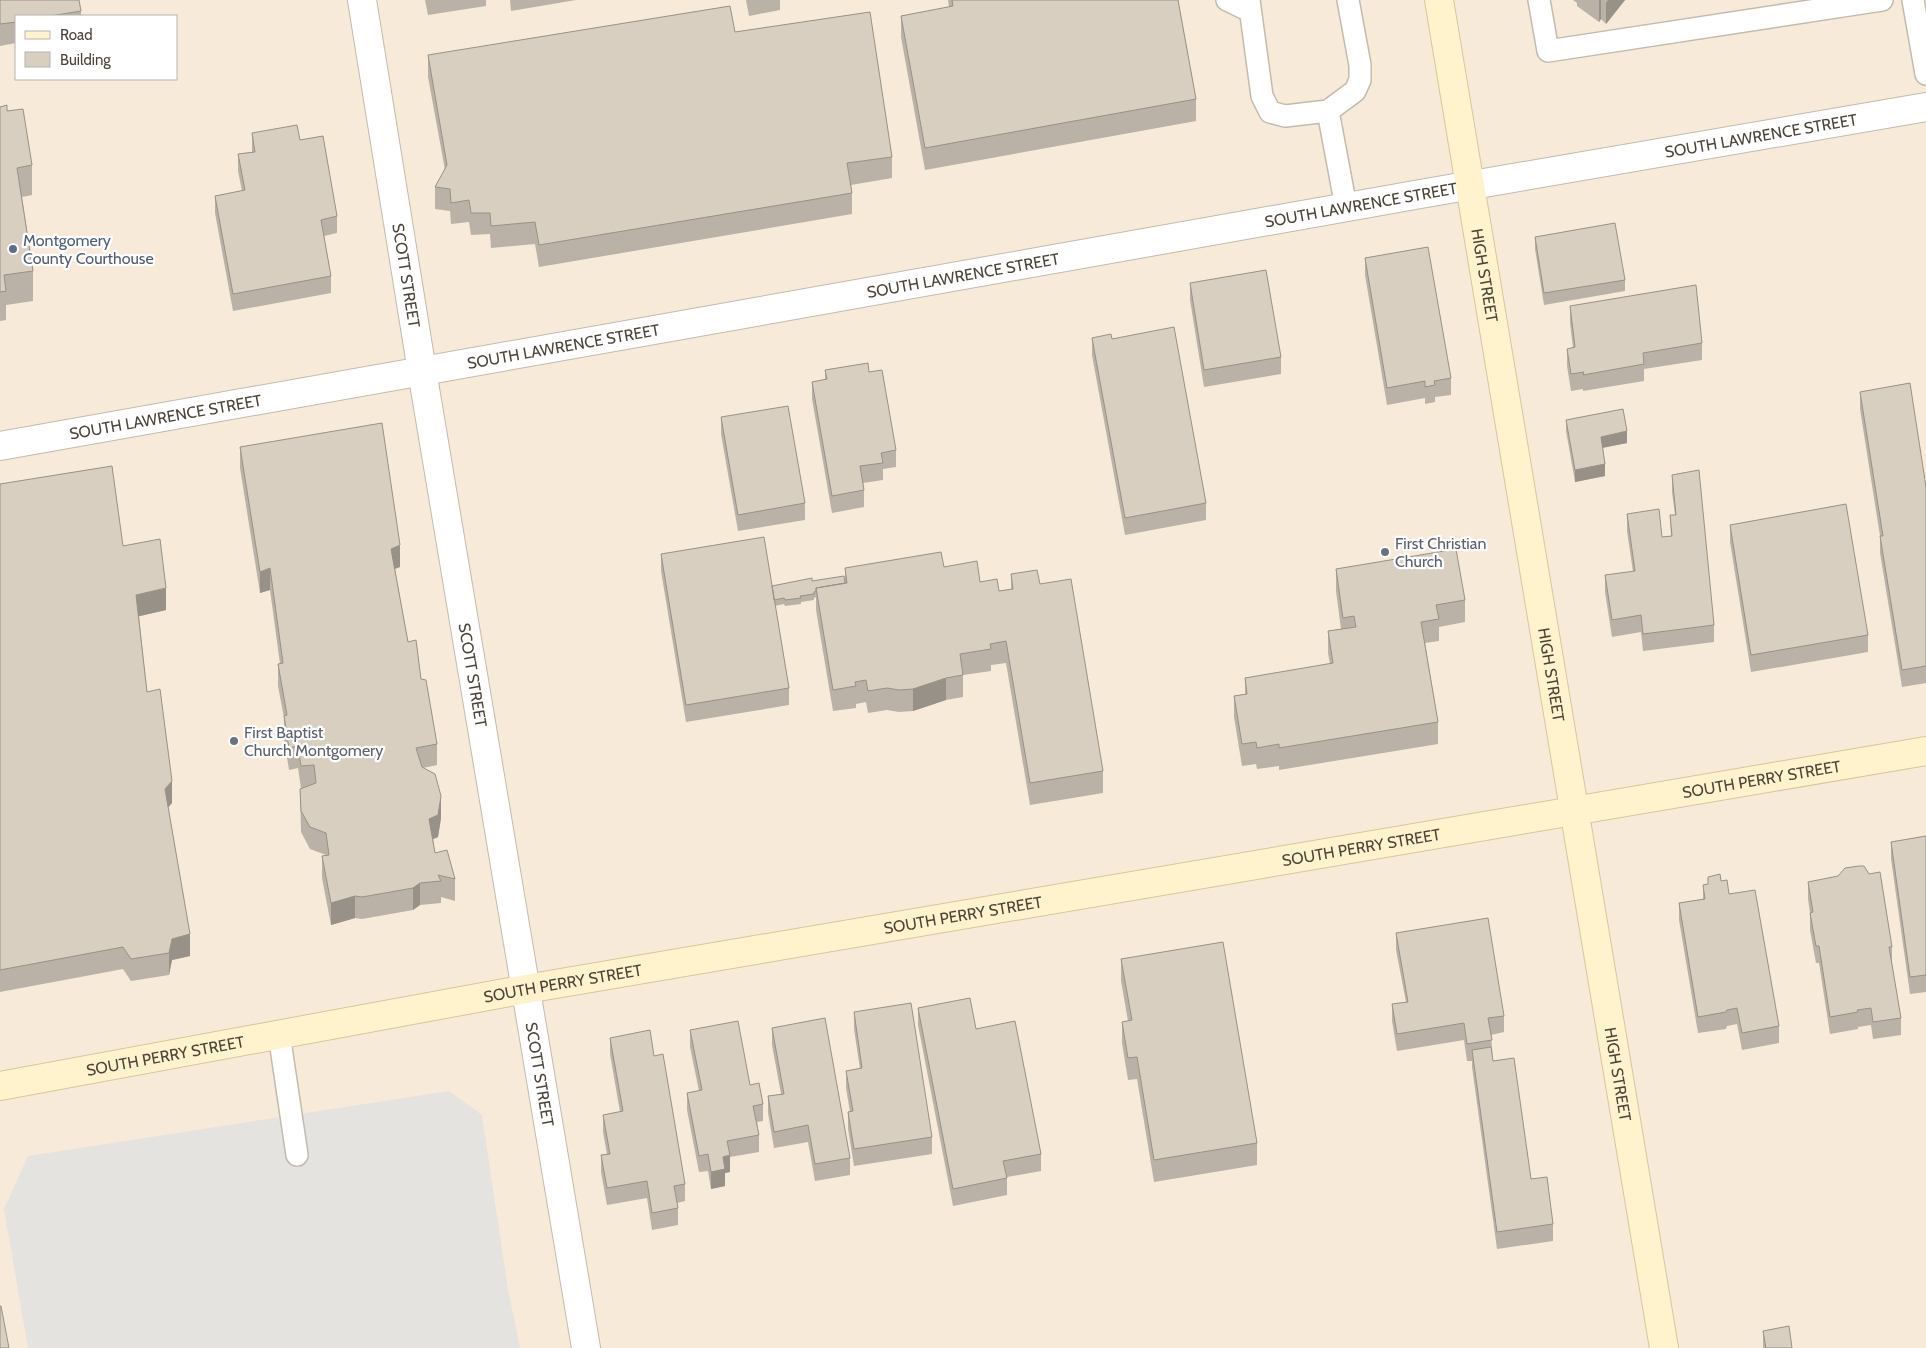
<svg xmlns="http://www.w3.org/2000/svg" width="1926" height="1348" viewBox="0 0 1926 1348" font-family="Cabin,sans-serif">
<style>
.commercial{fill:#f7ead8;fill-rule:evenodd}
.parking{fill:#e5e3e0}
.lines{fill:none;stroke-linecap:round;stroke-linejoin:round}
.service-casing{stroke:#c2bbae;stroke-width:24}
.minor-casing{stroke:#c2bbae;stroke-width:30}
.tertiary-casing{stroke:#c2bbae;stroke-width:30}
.secondary-casing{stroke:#d6c79b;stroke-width:30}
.service{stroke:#fff;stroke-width:21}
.minor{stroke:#fff;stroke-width:28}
.tertiary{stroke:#fff;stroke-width:28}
.secondary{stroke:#fff3cd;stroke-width:28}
.wall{fill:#bab2a6}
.shaded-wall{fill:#979187}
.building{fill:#d8cfc1;stroke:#979187}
.service-dot{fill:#5c6f8a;stroke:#fff;stroke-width:2}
.worship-dot{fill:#6b7280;stroke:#fff;stroke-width:2}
.labels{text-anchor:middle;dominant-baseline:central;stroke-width:4.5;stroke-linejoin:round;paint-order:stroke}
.street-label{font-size:16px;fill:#4b4439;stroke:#fff}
.service-label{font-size:16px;fill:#4e5e75;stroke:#fff;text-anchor:start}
.worship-label{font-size:16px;fill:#5b616d;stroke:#fff;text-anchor:start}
</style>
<rect width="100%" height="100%" fill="#f6f3ec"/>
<path class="commercial" d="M 0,0 L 1926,0 L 1926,1348 L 0,1348 ZM 16,16 L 176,16 L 176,79 L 16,79 Z"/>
<path class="parking" d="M 449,1091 L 482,1115 L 508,1289 L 520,1348 L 28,1348 L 4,1209 L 28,1156 Z"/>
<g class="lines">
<defs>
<path id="service" d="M 1227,0 L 1250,11
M 1249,0 L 1262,96 L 1270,112 L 1285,116 L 1328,111 L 1355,91 L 1360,80 L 1360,65 L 1348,0
M 1539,0 L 1548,51 L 1882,0
M 1913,0 L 1926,74
M 1328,111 L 1346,207
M 279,1034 L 297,1155"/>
<g id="minor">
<path id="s1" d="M 362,0 L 422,371 L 586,1348"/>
</g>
<g id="tertiary">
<path id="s2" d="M 0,446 L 1426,193 L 1926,107"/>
</g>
<g id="secondary">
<path id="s3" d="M 1439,0 L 1664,1348"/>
<path id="s4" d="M 0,1086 L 526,989 L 1926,751"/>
</g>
</defs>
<use href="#service" class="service-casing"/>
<use href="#minor" class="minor-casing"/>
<use href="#tertiary" class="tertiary-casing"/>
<use href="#secondary" class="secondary-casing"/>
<use href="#service" class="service"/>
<use href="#minor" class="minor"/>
<use href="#tertiary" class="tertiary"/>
<use href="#secondary" class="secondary"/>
</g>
<path class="wall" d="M 0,0 L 81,11 L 81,16 L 16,16 L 16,43 L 0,46 Z
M 425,0 L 486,0 L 486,6 L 428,15 Z
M 510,0 L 576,0 L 511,11 Z
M 746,0 L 780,0 L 780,10 L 749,16 Z
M 948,0 L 1178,0 L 1196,99 L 1196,121 L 925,170 L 901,37 L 901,16 L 949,7 Z
M 1573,0 L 1625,0 L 1606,24 L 1601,19 L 1599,22 L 1577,6 L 1577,3 Z
M 735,32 L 892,157 L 892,178 L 851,185 L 852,193 L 852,214 L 539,267 L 535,244 L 491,248 L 490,234 L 471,235 L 469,222 L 451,224 L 450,211 L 435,209 L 435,187 L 445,170 L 428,77 L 428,55 Z
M 0,107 L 7,111 L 32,165 L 32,195 L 22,197 L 33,271 L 33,301 L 6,305 L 6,320 L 0,321 Z
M 252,133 L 300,140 L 337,216 L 337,233 L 324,236 L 331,276 L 331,293 L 233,311 L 215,213 L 215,196 L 242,191 L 238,171 L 238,154 L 252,152 Z
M 1535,237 L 1625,280 L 1625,291 L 1544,305 L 1535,249 Z
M 1365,258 L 1451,378 L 1451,395 L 1435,397 L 1435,402 L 1425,404 L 1425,398 L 1387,405 L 1365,275 Z
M 1190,283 L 1281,357 L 1281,374 L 1204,387 L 1190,300 Z
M 1570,306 L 1702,343 L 1702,360 L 1644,369 L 1644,381 L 1583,391 L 1583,389 L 1571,391 L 1567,366 L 1567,349 L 1573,348 L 1570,323 Z
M 1092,338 L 1112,339 L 1206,503 L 1206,520 L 1125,535 L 1092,355 Z
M 825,370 L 869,372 L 896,450 L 896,467 L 883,469 L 883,480 L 863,483 L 864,490 L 864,507 L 832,513 L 812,399 L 812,382 L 825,380 Z
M 1860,392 L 1926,487 L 1926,683 L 1902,687 L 1880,553 L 1880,536 L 1860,409 Z
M 721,417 L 805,503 L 805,520 L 738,531 L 721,434 Z
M 1566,420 L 1627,443 L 1603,448 L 1605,476 L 1575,482 L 1566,431 Z
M 240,447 L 400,567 L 395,569 L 408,642 L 421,679 L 437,744 L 437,765 L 423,768 L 441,818 L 438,837 L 433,839 L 435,853 L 455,879 L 455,901 L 441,897 L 441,903 L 420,905 L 413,910 L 362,919 L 355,918 L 331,925 L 322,878 L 322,856 L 326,855 L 310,849 L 301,832 L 300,789 L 304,788 L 301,788 L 298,768 L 289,770 L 284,738 L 284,718 L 278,686 L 278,664 L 280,664 L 270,590 L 260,593 L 240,468 Z
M 1672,475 L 1714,625 L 1714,642 L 1643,651 L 1641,632 L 1612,637 L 1605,592 L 1605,575 L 1633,572 L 1627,531 L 1627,514 L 1662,537 L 1671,536 L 1670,515 L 1675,515 L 1672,492 Z
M 0,484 L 123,546 L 166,610 L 139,616 L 147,692 L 172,803 L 168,807 L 190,956 L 172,960 L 169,975 L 131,981 L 123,969 L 0,992 Z
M 1730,525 L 1868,635 L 1868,652 L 1751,672 L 1730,542 Z
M 661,554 L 772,586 L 812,581 L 845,583 L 845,568 L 944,567 L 980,582 L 999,591 L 1011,589 L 1011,574 L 1040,584 L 1103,771 L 1103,793 L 1030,805 L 1006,663 L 991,665 L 991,671 L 963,675 L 963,697 L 946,700 L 913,711 L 899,712 L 887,710 L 868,713 L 866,702 L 856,704 L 856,708 L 833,711 L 816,610 L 816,597 L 814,598 L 814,600 L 801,602 L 801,604 L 785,606 L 784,604 L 775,606 L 789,688 L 789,705 L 686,722 L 661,571 Z
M 1336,569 L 1465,600 L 1465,622 L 1439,627 L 1439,641 L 1425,643 L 1438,722 L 1438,744 L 1279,770 L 1279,766 L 1257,769 L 1256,764 L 1242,766 L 1234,717 L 1234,696 L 1245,694 L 1245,678 L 1330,664 L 1328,653 L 1328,631 L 1341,629 L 1336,591 Z
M 1926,836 L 1926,992 L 1910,994 L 1891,859 L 1891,842 Z
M 1721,881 L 1729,894 L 1779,1026 L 1779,1043 L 1742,1050 L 1737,1024 L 1727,1026 L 1726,1029 L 1698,1033 L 1679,920 L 1679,903 L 1703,899 L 1703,885 Z
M 1808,882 L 1892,947 L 1892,964 L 1901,1018 L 1901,1035 L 1873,1039 L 1871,1025 L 1858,1027 L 1858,1029 L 1830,1034 L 1819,963 L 1816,963 L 1810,930 L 1810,913 L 1808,899 Z
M 1396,933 L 1504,1016 L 1504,1032 L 1491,1035 L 1493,1061 L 1531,1179 L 1553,1224 L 1553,1241 L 1497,1249 L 1472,1067 L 1472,1061 L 1467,1061 L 1464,1040 L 1397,1051 L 1392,1021 L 1392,1004 L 1406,1002 L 1396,950 Z
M 1121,959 L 1257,1143 L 1257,1165 L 1154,1182 L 1137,1079 L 1128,1080 L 1122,1043 L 1122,1022 L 1128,1021 L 1121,981 Z
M 918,1008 L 976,1029 L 1041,1154 L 1041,1171 L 1007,1177 L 1007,1195 L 953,1206 L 918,1025 Z
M 854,1012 L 932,1137 L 932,1154 L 854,1166 L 848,1129 L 848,1112 L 850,1112 L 846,1088 L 846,1071 L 860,1069 L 854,1029 Z
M 772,1028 L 850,1158 L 850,1175 L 815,1181 L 808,1142 L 774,1148 L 768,1113 L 768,1096 L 781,1094 L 772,1045 Z
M 690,1030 L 750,1085 L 763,1104 L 763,1121 L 757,1122 L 759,1135 L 759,1152 L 730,1157 L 730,1172 L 725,1173 L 725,1186 L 711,1189 L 708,1171 L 699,1172 L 687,1110 L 687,1093 L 699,1091 L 690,1047 Z
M 610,1038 L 654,1056 L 685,1184 L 685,1201 L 677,1203 L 678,1208 L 678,1225 L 652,1230 L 647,1198 L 607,1205 L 601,1172 L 601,1155 L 607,1154 L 603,1132 L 603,1115 L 620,1112 L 610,1054 Z
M 1763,1331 L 1792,1348 L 1763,1348 Z"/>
<path class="shaded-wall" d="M 1599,0 L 1601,0 L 1601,19 L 1599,22 Z
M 1608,0 L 1625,0 L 1606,24 L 1606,3 Z
M 1627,431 L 1627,443 L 1601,448 L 1601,437 Z
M 1605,464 L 1605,476 L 1575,482 L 1575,470 Z
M 400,545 L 400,567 L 391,570 L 391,549 Z
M 270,568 L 270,590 L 260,593 L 260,572 Z
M 166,588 L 166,610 L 136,617 L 136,595 Z
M 946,678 L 946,700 L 913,711 L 913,689 Z
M 172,781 L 172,803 L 165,811 L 165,789 Z
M 441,796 L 441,818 L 438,837 L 429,841 L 429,819 Z
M 420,883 L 420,905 L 413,910 L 413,888 Z
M 355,896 L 355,918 L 331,925 L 331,903 Z
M 190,934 L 190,956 L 172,960 L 169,975 L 169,953 L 172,939 Z
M 730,1155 L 730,1172 L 725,1173 L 725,1186 L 711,1189 L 711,1172 L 723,1157 Z"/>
<path class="building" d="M 0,0 L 79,0 L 81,11 L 50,16 L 16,16 L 16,22 L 0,24 Z
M 952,0 L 1178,0 L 1196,99 L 925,148 L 901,16 L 953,6 Z
M 730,6 L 735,32 L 870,12 L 892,157 L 847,163 L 852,193 L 539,245 L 535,222 L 491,226 L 490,213 L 471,213 L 469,200 L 451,203 L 450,189 L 435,187 L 447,165 L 428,55 Z
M 7,105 L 7,111 L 23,109 L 32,165 L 17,168 L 33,271 L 4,275 L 6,291 L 0,292 L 0,107 Z
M 297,125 L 300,140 L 323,136 L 337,216 L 321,220 L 331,276 L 233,294 L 215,196 L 245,190 L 238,154 L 255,152 L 252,133 Z
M 1615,223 L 1625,280 L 1544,293 L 1535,237 Z
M 1428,247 L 1451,378 L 1434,381 L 1435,385 L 1425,387 L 1425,381 L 1387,388 L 1365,258 Z
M 1266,270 L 1281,357 L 1204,370 L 1190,283 Z
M 1696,285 L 1702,343 L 1643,353 L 1644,364 L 1583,375 L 1584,372 L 1571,374 L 1567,349 L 1575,347 L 1570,306 Z
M 1174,327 L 1206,503 L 1125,518 L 1092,338 L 1111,334 L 1112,339 Z
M 868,363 L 869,372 L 882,370 L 896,450 L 881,453 L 883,463 L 860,466 L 864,490 L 832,496 L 812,382 L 827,379 L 825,370 Z
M 1910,383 L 1926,487 L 1926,666 L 1902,670 L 1880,536 L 1883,536 L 1860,392 Z
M 788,406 L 805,503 L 738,515 L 721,417 Z
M 1623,409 L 1627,431 L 1601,437 L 1605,464 L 1575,470 L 1566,420 Z
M 382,423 L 400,545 L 391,549 L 408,642 L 416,640 L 421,679 L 426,680 L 437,744 L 416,748 L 422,767 L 435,774 L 441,796 L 438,815 L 429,819 L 435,853 L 447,850 L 455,879 L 438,875 L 441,881 L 420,883 L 413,888 L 362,897 L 355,896 L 331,903 L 322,856 L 329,855 L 326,833 L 310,827 L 301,811 L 300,789 L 316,783 L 314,765 L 301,766 L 298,746 L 289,748 L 284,716 L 287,715 L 278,664 L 283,663 L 270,568 L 260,572 L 240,447 Z
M 112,466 L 123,546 L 160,539 L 166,588 L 136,595 L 147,692 L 160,689 L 172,781 L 165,789 L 190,934 L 172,939 L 169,953 L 131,959 L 123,947 L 0,970 L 0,484 Z
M 1699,470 L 1714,625 L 1643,634 L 1641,615 L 1612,620 L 1605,575 L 1635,571 L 1627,514 L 1659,509 L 1662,537 L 1672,536 L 1670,515 L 1676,515 L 1672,475 Z
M 1846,504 L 1868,635 L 1751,655 L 1730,525 Z
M 764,537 L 789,688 L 686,705 L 661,554 Z
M 1456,549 L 1465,600 L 1436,605 L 1439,619 L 1421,622 L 1438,722 L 1279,748 L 1279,744 L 1257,748 L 1256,742 L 1242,744 L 1234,696 L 1247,694 L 1245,678 L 1333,663 L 1328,631 L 1356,627 L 1354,616 L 1343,618 L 1336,569 Z
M 941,552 L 944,567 L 977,561 L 980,582 L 997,579 L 999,591 L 1013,589 L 1011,574 L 1037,570 L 1040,584 L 1071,579 L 1103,771 L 1030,783 L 1006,641 L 990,644 L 991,649 L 960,654 L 963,675 L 946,678 L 913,689 L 899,690 L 887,688 L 868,691 L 866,680 L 855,682 L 856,686 L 833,690 L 816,588 L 847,583 L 845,568 Z
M 844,576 L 845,583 L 816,588 L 816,591 L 814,592 L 814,594 L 800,596 L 801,598 L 785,600 L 784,598 L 774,600 L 772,586 L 812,578 L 812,581 Z
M 1926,836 L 1926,975 L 1910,977 L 1891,842 Z
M 1859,866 L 1864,866 L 1869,874 L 1880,872 L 1892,947 L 1889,947 L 1901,1018 L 1873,1022 L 1871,1008 L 1857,1010 L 1858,1012 L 1830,1017 L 1819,946 L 1816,946 L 1810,913 L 1813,912 L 1808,882 L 1838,876 L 1845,868 Z
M 1720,874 L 1721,881 L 1727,880 L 1729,894 L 1755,890 L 1779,1026 L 1742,1033 L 1737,1008 L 1727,1010 L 1726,1012 L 1698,1017 L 1679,903 L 1705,899 L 1703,885 L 1708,884 L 1708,877 Z
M 1488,918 L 1504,1016 L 1488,1018 L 1492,1040 L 1467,1044 L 1464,1023 L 1397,1034 L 1392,1004 L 1408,1002 L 1396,933 Z
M 1223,942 L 1257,1143 L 1154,1160 L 1137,1057 L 1128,1058 L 1122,1022 L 1132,1020 L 1121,959 Z
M 970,998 L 976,1029 L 1015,1021 L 1041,1154 L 1003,1161 L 1007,1178 L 953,1189 L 918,1008 Z
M 911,1003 L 932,1137 L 854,1149 L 848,1112 L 853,1111 L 846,1071 L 862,1068 L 854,1012 Z
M 825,1018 L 850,1158 L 815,1164 L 808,1125 L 774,1132 L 768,1096 L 784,1094 L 772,1028 Z
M 738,1021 L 750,1085 L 759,1083 L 763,1104 L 753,1106 L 759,1135 L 727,1141 L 730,1155 L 723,1157 L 725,1169 L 711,1172 L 708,1154 L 699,1156 L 687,1093 L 702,1090 L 690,1030 Z
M 650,1030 L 654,1056 L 663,1054 L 685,1184 L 674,1186 L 678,1208 L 652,1213 L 647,1181 L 607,1188 L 601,1155 L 610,1154 L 603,1115 L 623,1111 L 610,1038 Z
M 1491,1047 L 1493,1061 L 1514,1058 L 1531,1179 L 1547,1177 L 1553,1224 L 1497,1232 L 1472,1050 Z
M 0,1306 L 1,1306 L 9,1348 L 0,1348 Z
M 1789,1326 L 1792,1348 L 1766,1348 L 1763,1331 Z"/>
<circle class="service-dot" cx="13" cy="249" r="5"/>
<g class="worship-dot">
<circle cx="1385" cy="552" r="5"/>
<circle cx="234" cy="741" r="5"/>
</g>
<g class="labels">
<g class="street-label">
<text stroke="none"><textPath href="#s2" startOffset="1788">SOUTH LAWRENCE STREET</textPath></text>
<text stroke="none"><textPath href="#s2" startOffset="1382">SOUTH LAWRENCE STREET</textPath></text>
<text stroke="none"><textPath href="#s1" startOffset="279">SCOTT STREET</textPath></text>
<text stroke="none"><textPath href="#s2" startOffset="978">SOUTH LAWRENCE STREET</textPath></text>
<text stroke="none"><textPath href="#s3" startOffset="279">HIGH STREET</textPath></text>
<text stroke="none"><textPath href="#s2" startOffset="572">SOUTH LAWRENCE STREET</textPath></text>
<text stroke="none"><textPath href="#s2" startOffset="168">SOUTH LAWRENCE STREET</textPath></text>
<text stroke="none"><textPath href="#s1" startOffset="684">SCOTT STREET</textPath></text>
<text stroke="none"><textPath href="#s3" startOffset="684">HIGH STREET</textPath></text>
<text stroke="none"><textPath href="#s4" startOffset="1788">SOUTH PERRY STREET</textPath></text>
<text stroke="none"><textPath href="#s4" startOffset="1382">SOUTH PERRY STREET</textPath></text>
<text stroke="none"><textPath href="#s4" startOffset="978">SOUTH PERRY STREET</textPath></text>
<text stroke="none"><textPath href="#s4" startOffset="572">SOUTH PERRY STREET</textPath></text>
<text stroke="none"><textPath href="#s4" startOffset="168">SOUTH PERRY STREET</textPath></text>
<text stroke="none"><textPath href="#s3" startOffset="1089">HIGH STREET</textPath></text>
<text stroke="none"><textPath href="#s1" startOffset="1089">SCOTT STREET</textPath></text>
</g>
<g class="service-label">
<text x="23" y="240">Montgomery<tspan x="23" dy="18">County Courthouse</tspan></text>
</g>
<g class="worship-label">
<text x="1395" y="543">First Christian<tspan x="1395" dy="18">Church</tspan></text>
<text x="244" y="732">First Baptist<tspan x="244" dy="18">Church Montgomery</tspan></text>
</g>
</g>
<rect x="15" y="15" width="162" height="65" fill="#ffffff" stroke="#b7b4b0"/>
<rect x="25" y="31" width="25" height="8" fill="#fff3cd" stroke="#b7b4b0"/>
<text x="60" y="40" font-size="15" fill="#4b4439">Road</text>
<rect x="25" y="52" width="25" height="15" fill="#d8cfc1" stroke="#b7b4b0"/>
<text x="60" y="65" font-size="15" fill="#4b4439">Building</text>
</svg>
